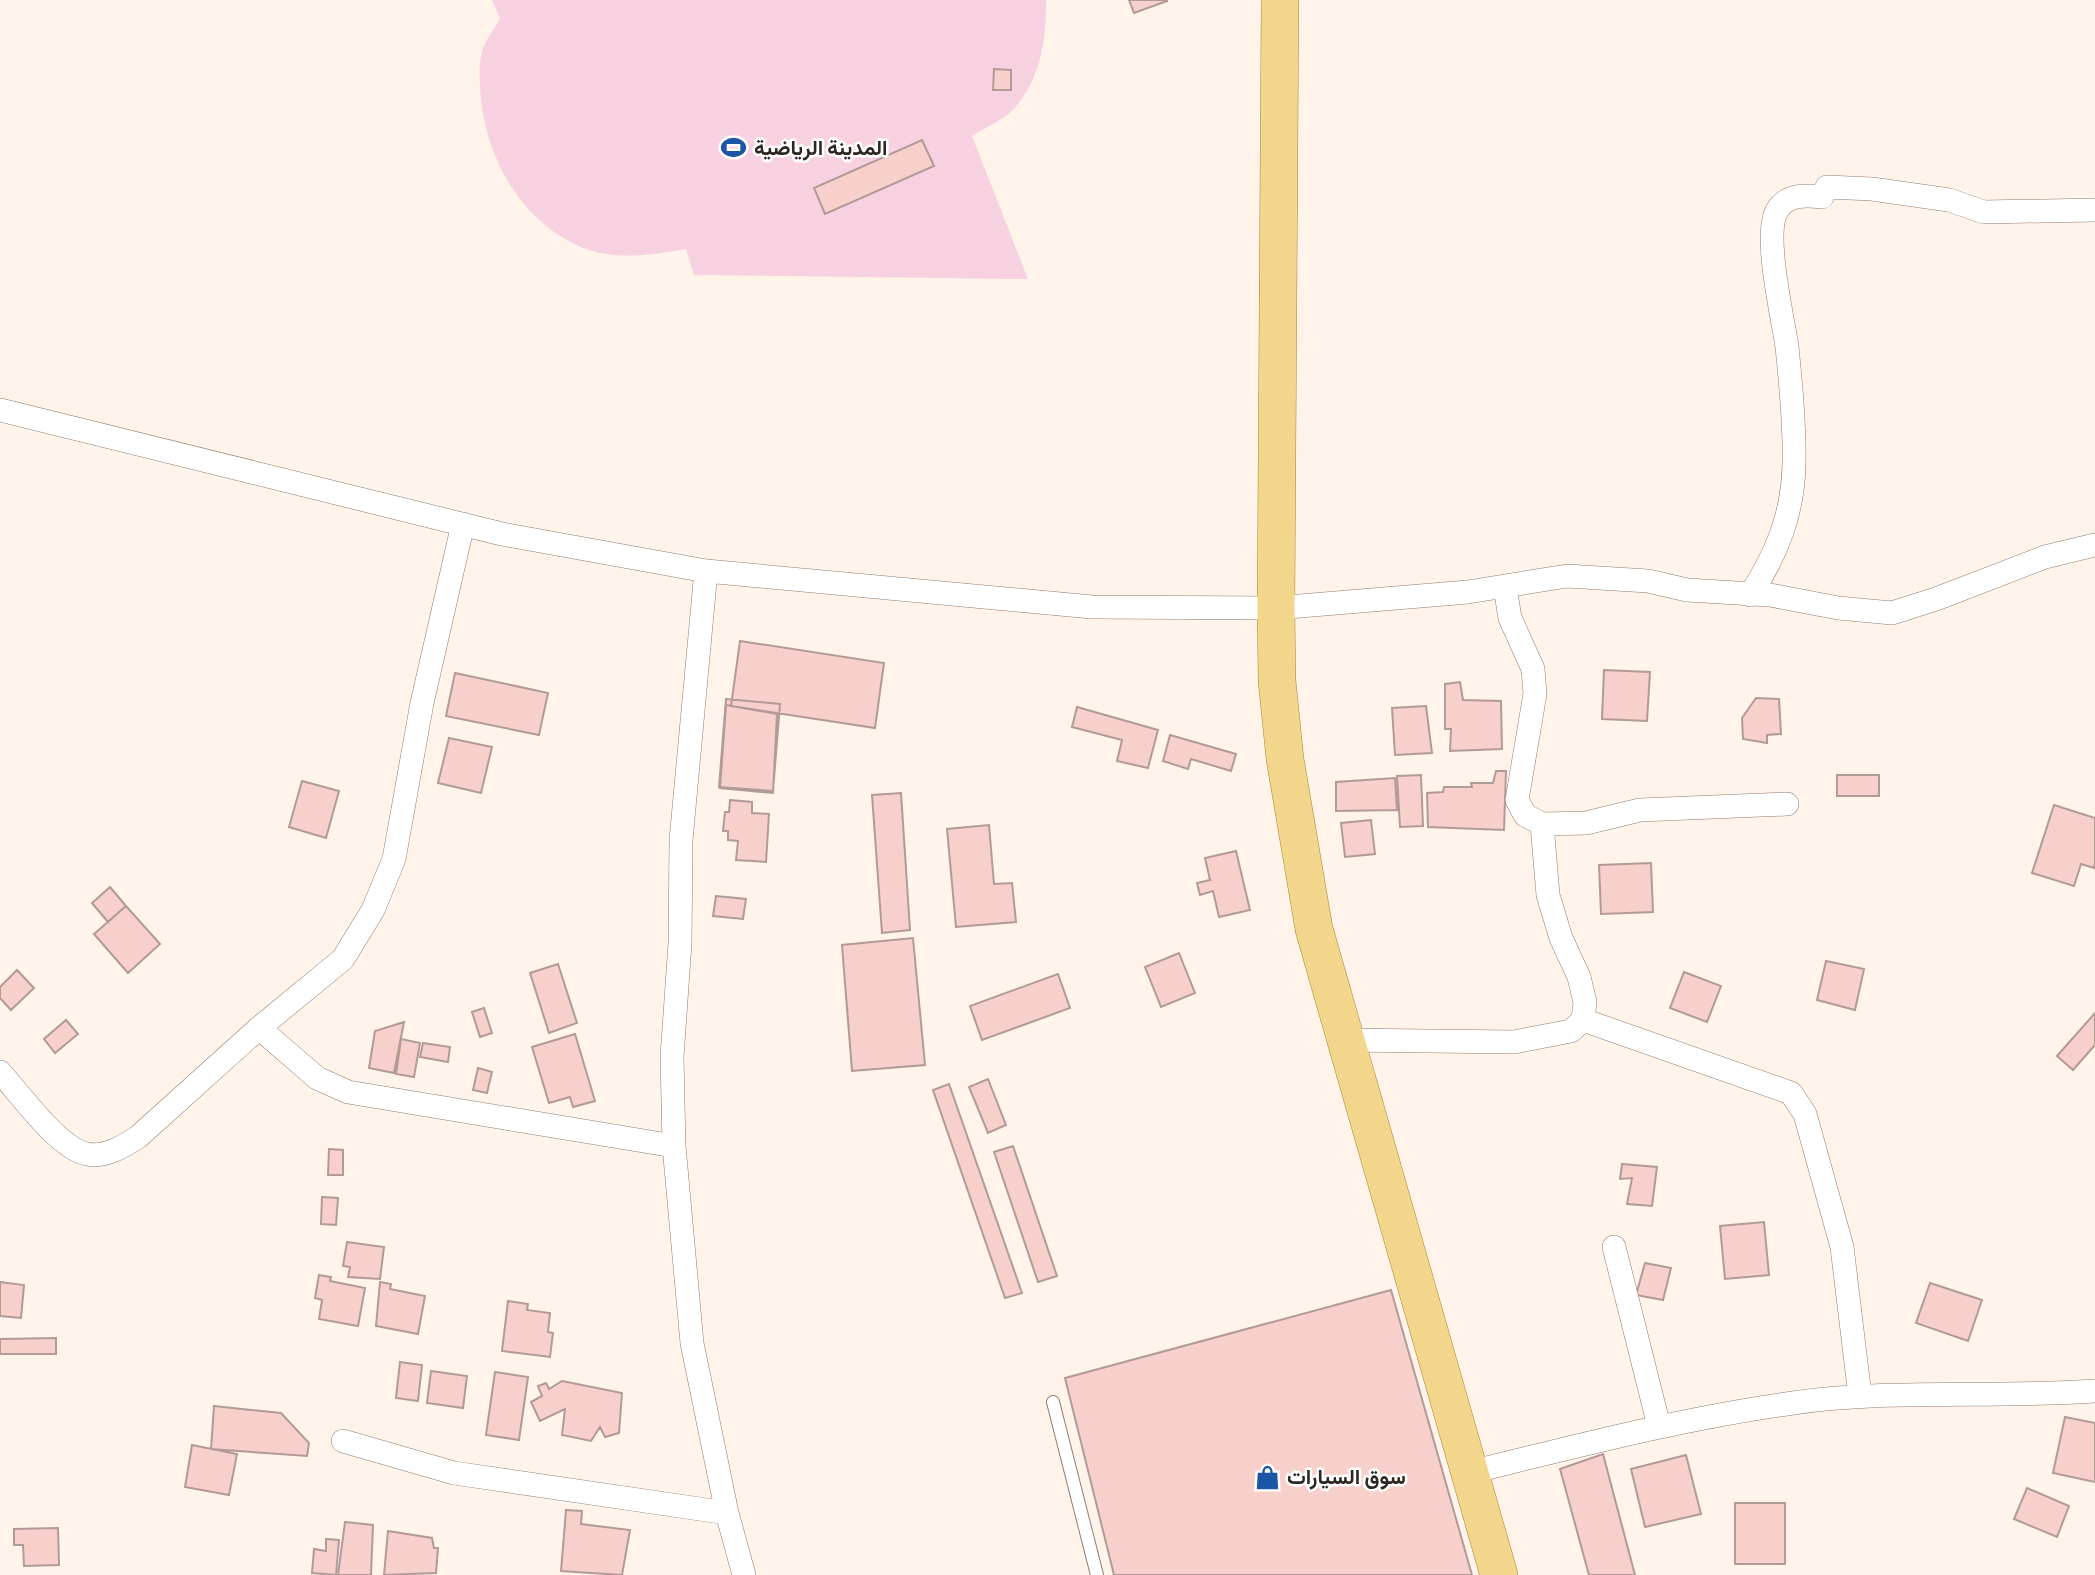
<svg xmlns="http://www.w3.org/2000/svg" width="2095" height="1575" viewBox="0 0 2095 1575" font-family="'Source Sans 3',Vazirmatn,sans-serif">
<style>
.green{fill:#f7d1e0}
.building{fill:#f7cfcb;stroke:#b29a97;stroke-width:2}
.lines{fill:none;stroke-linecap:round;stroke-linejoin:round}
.lane-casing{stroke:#8e7c6f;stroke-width:14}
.street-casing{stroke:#8e7c6f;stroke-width:24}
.primary-casing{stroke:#a78634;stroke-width:38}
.lane{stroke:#fff;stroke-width:12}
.street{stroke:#fff;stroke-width:23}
.primary{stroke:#f1d68b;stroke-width:37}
.labels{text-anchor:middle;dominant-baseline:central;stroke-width:5;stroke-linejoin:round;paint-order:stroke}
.poi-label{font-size:21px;font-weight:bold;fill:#2d2520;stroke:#fff;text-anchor:start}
</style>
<rect width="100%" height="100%" fill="#fff3ea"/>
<path class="green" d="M 492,0 L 1046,0 C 1047,40 1039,89 1006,116 C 996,123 983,129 972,136 L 1028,279 L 694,275 L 686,249 C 652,255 614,261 581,247 C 522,221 488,162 481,100 C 480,86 478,66 482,52 C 485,41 494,29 500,19 Z"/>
<path class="building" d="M 1129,0 L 1167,0 L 1167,1 L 1134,13 Z
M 994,69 L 1011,70 L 1011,90 L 993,90 Z
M 922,140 L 934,166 L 825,214 L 814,188 Z
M 740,641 L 884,663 L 875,728 L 731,706 Z
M 1604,670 L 1650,672 L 1647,721 L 1602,719 Z
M 455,673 L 548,693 L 539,735 L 446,716 Z
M 1460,682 L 1463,700 L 1501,701 L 1502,749 L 1450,751 L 1451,729 L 1445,729 L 1445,684 Z
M 1756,698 L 1779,699 L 1781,734 L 1767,735 L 1767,743 L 1743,739 L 1742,718 Z
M 726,699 L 780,704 L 773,791 L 719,787 Z
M 726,705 L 777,714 L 773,793 L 720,788 Z
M 1426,706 L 1432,753 L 1395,755 L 1392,708 Z
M 1077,707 L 1158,730 L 1148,768 L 1117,761 L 1122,740 L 1072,727 Z
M 1170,735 L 1236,754 L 1231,771 L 1191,759 L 1188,769 L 1163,761 Z
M 449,738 L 492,747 L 481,793 L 438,783 Z
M 1496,771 L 1506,771 L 1504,830 L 1428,827 L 1427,793 L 1443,792 L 1444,787 L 1472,787 L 1471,783 L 1493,783 Z
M 1421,775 L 1423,826 L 1400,827 L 1397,776 Z
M 1837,775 L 1879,775 L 1879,796 L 1837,796 Z
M 1395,778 L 1397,810 L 1336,811 L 1336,782 Z
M 302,781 L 339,791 L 326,838 L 289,827 Z
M 901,793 L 910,930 L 882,933 L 872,795 Z
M 730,800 L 752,802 L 752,813 L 769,814 L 766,862 L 736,860 L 738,841 L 728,840 L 728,831 L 723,831 L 725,812 L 729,812 Z
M 2054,805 L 2095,818 L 2095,863 L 2094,868 L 2081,864 L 2074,886 L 2032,873 Z
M 1371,820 L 1375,854 L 1345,857 L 1341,823 Z
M 989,825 L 994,884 L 1012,883 L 1016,922 L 956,927 L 947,829 Z
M 1236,851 L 1250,910 L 1219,917 L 1213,891 L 1200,895 L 1197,883 L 1210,880 L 1205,858 Z
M 1651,863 L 1653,912 L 1601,914 L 1599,865 Z
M 110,887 L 126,906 L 108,922 L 92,903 Z
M 716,896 L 746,899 L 743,919 L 713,916 Z
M 126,906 L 160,944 L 128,973 L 94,934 Z
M 913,938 L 925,1065 L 852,1071 L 842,945 Z
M 1179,953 L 1195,993 L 1161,1007 L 1145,967 Z
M 1826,961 L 1864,969 L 1855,1010 L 1817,1000 Z
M 558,964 L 577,1023 L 549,1033 L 530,973 Z
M 17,970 L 34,988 L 11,1010 L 0,998 L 0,987 Z
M 1684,972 L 1721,986 L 1707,1022 L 1670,1008 Z
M 1058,974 L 1070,1008 L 982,1040 L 970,1006 Z
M 484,1008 L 492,1033 L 480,1037 L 472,1012 Z
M 2095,1013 L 2095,1045 L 2073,1070 L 2057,1056 Z
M 66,1020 L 78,1034 L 55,1053 L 44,1039 Z
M 404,1022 L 394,1073 L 369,1068 L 375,1031 Z
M 575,1034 L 595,1101 L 573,1107 L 570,1097 L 549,1103 L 532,1047 Z
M 401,1039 L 420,1043 L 414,1077 L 396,1074 Z
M 423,1043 L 450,1047 L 448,1062 L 420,1057 Z
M 478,1068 L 492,1072 L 487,1093 L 473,1090 Z
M 988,1079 L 1006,1125 L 988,1133 L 969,1087 Z
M 949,1084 L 1022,1293 L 1005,1298 L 933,1090 Z
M 1013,1146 L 1057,1276 L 1038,1282 L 994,1152 Z
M 329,1149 L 343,1150 L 343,1175 L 328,1175 Z
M 1622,1164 L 1657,1167 L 1652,1206 L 1627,1204 L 1632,1178 L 1620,1179 Z
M 322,1197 L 338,1198 L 336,1225 L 321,1224 Z
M 1764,1222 L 1769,1275 L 1725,1279 L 1720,1226 Z
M 347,1242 L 384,1247 L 380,1279 L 348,1277 L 350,1267 L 343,1266 Z
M 1645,1263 L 1671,1268 L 1663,1300 L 1636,1295 Z
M 319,1275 L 331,1277 L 330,1281 L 365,1288 L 358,1326 L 319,1319 L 322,1300 L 315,1298 Z
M 0,1282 L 24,1285 L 21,1318 L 0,1316 Z
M 380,1282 L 391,1284 L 390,1289 L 425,1296 L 418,1334 L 376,1326 Z
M 1930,1283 L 1982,1300 L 1968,1341 L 1916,1323 Z
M 1391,1290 L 1472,1575 L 1114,1575 L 1065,1378 Z
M 508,1301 L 528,1304 L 527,1310 L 550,1313 L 548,1332 L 553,1333 L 550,1357 L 502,1351 Z
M 56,1338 L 56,1354 L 0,1354 L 0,1339 Z
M 400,1362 L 422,1365 L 418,1401 L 396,1398 Z
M 431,1371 L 467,1376 L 463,1408 L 427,1403 Z
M 495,1372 L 528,1377 L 519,1440 L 486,1435 Z
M 562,1381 L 622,1393 L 619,1433 L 605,1437 L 600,1427 L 591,1441 L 562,1435 L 565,1409 L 540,1421 L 531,1402 L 542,1396 L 538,1386 L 546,1383 L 549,1389 Z
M 214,1406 L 281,1413 L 309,1443 L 307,1456 L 211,1449 Z
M 2065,1417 L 2095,1423 L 2095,1482 L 2053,1473 Z
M 192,1445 L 237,1454 L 229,1495 L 185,1487 Z
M 1603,1454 L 1635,1575 L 1589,1575 L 1560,1469 Z
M 1686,1455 L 1701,1514 L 1645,1527 L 1631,1469 Z
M 2027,1488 L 2069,1506 L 2057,1537 L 2014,1519 Z
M 1735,1503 L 1785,1503 L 1785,1564 L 1735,1564 Z
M 566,1510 L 582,1511 L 581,1524 L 630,1530 L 622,1575 L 561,1571 Z
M 345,1522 L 373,1525 L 371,1575 L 338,1575 Z
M 58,1528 L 59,1565 L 24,1566 L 23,1545 L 14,1545 L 14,1529 Z
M 388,1531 L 432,1538 L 434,1548 L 438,1548 L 436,1573 L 384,1575 Z
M 326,1539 L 339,1540 L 336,1575 L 312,1573 L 314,1549 L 326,1551 Z"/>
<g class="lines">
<defs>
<path id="lane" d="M 1053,1402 L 1097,1575"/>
<path id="street" d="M 0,410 L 502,534 L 706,571 L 1092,607 L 1276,608 L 1468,592 L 1567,576 L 1648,581 L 1687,590 L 1770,595 L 1838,608 L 1892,613 L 1936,599 L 2045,557 L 2095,545
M 706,571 L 681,840 L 680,943 L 672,1057 L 674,1146 L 692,1343 L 727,1513 L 744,1575
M 1505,587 L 1510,618 L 1533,669 L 1535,694 L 1517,800 L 1525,815 L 1542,824 L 1586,823 L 1640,810 L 1787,804
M 1750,595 C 1777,554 1793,513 1794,465 C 1795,426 1791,385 1787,347 C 1783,318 1762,231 1778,209 C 1788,194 1807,195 1822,197 L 1827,187 L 1872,189 L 1949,200 L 1984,212 L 2095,210
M 1583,1020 L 1791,1093 L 1805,1114 L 1842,1247 L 1860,1396
M 259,1028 L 317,1078 L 348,1092 L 674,1146
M 1344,1040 L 1514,1042 L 1571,1031 L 1583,1020 L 1585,1002 L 1579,977 L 1561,938 L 1548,895 L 1542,824
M 0,1072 C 20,1094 59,1149 87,1154 C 105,1158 124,1146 138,1137 L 259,1028 L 343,959 L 373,910 L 394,859 L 422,703 L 463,524
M 1614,1247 L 1659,1426
M 343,1441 L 454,1473 L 727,1513
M 1471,1472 C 1577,1446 1684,1418 1793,1403 C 1890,1389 1995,1398 2095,1391"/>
<path id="primary" d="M 1280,0 L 1276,608 L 1277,681 L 1285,759 L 1314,929 L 1499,1575"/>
</defs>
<use href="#lane" class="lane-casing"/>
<use href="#street" class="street-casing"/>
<use href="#primary" class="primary-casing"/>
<use href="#lane" class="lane"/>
<use href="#street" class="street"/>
<use href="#primary" class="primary"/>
</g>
<defs>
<symbol id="stadium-bare" viewBox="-9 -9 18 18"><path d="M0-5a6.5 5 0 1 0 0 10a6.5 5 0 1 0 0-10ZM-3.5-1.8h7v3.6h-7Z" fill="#1b55a6" stroke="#fff" stroke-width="2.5" paint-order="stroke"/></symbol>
<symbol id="shop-bare" viewBox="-9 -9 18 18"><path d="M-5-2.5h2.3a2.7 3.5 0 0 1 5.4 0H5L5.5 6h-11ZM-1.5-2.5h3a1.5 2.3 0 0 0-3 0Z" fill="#1b55a6" stroke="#fff" stroke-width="2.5" paint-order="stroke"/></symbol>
</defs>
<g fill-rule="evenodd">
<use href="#stadium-bare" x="716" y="130" width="35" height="35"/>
<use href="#shop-bare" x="1250" y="1460" width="35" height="35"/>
</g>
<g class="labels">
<g class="poi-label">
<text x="754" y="148">المدينة الرياضية</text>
<text x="1287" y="1477">سوق السيارات</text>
</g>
</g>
</svg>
